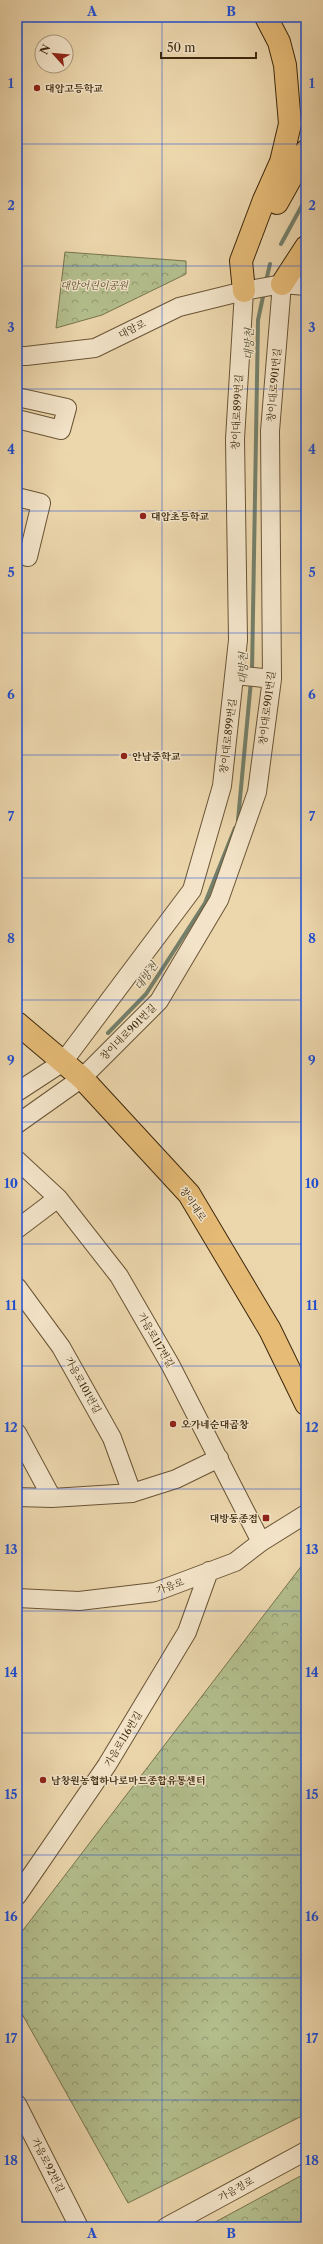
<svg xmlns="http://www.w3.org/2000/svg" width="323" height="2244" viewBox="0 0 323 2244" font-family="'Libre Caslon Text','Noto Serif KR',serif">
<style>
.forest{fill:url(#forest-crowns);stroke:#78744d}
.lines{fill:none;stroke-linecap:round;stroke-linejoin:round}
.stream{stroke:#747f69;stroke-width:4}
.minor-casing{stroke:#695435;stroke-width:20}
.major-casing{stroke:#3d290d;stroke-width:24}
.highway-casing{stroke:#3d290d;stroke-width:24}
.minor{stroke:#f3e4c9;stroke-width:18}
.major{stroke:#e6bb76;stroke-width:22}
.highway{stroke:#e6bb76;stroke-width:22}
.grid{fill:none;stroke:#1d4ed8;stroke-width:1;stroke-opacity:0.55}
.poi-dot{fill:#8f2418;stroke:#f3e4c9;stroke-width:1.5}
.labels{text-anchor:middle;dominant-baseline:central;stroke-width:3;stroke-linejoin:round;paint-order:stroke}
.poi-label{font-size:10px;font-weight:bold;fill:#3d290d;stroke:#f3e4c9;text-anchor:start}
.park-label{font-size:10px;font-style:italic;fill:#5a4e2d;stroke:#f3e4c9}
.street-label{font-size:10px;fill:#3d290d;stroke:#f3e4c9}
.water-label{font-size:11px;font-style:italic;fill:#544d33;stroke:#f3e4c9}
.neatline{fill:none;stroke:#1d4ed8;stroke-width:1.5}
.grid-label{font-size:13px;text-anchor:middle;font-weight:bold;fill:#1d4ed8}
</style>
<defs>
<pattern id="forest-crowns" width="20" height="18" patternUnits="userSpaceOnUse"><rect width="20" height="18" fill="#b3be8d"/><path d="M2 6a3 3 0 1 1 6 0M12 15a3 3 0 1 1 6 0" fill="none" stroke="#939a72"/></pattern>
</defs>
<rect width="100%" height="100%" fill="#ecd6ac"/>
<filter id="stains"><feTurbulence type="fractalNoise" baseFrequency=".005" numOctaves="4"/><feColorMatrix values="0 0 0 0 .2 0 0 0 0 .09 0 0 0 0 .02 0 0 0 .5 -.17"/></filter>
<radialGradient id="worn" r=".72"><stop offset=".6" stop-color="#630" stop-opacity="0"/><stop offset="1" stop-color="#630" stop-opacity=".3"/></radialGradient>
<path class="forest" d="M 65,252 L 186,261 L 186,274 L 102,315 L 56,328 Z
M 306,1560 L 306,2114 L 128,2203 L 17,2005 L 17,1938 Z
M 306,2173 L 306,2227 L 206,2227 Z"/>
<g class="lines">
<path class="stream" d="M 281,244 L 306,198
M 266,281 L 270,264
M 252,672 L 258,320 L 264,292
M 238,820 L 251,681
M 108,1033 L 146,994 L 205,903 L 235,828
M 17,1103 L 20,1101"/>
<defs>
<path id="minor" d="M 17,356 L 26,356 L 95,348 L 179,307 L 244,291 L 282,284 L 306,286
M 17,397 L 67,408 L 61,430 L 17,419
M 17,497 L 41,503 L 28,557 L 17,553
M 235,675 L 272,679
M 17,1092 L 63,1062 L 192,890 L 222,786 L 238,640 L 235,439 L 244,291
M 17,1124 L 82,1078 L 159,1001 L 219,900 L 257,792 L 272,679 L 270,431 L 282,284
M 17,1160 L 58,1198 L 119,1276 L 171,1366 L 261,1542
M 17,1229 L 58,1198
M 17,1287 L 61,1347 L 112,1438 L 132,1493
M 17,1433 L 52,1498
M 17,1497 L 52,1498 L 132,1493 L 176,1479 L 219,1458
M 17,1598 L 79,1601 L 155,1592 L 235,1562 L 261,1542 L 306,1514
M 17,1896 L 107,1765 L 187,1632 L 209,1571
M 17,2104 L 79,2227
M 166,2227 L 306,2151"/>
<path id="major" d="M 17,1023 L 82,1078 L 189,1194 L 270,1330 L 306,1404"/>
<path id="highway" d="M 277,203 L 306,151
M 282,284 L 306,247
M 244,291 L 241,261 L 264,200 L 281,162 L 290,124 L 285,65 L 279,42 L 266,17"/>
</defs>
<use href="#minor" class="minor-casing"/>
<use href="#major" class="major-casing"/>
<use href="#highway" class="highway-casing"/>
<use href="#minor" class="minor"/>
<use href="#major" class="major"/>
<use href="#highway" class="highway"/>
</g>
<path class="grid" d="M 162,17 L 162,2227M 17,144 L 306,144M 17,266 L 306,266M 17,389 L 306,389M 17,511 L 306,511M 17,633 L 306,633M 17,755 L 306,755M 17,878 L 306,878M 17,1000 L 306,1000M 17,1122 L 306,1122M 17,1244 L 306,1244M 17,1366 L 306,1366M 17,1489 L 306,1489M 17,1611 L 306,1611M 17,1733 L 306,1733M 17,1855 L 306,1855M 17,1978 L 306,1978M 17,2100 L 306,2100"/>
<g class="poi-dot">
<circle cx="37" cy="88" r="4"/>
<circle cx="143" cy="516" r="4"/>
<circle cx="124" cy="756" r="4"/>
<circle cx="173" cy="1424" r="4"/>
<rect x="262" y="1514" width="8" height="8" rx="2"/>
<circle cx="43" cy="1780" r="4"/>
</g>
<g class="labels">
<g class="poi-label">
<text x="45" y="88">대암고등학교</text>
<text x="151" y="516">대암초등학교</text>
<text x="132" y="756">안남중학교</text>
<text x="181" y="1424">오가네순대곱창</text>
<text x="258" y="1518" text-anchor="end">대방동종점</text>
<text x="51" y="1780">남창원농협하나로마트종합유통센터</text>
</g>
<g class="park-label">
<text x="94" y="285">대암어린이공원</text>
</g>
<g class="street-label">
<text transform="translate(132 329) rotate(-27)">대암로</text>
<text transform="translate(274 385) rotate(-85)">창이대로901번길</text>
<text transform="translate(237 412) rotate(-87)">창이대로899번길</text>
<text transform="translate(267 708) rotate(-83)">창이대로901번길</text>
<text transform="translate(228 736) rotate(-83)">창이대로899번길</text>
<text transform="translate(128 1032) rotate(-45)">창이대로901번길</text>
<text transform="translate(193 1204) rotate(56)">창이대로</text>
<text transform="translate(156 1340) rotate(60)">가음로117번길</text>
<text transform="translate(83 1385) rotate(61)">가음로101번길</text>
<text transform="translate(170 1586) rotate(-20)">가음로</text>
<text transform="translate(123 1739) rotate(-59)">가음로116번길</text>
<text transform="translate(48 2165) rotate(63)">가음로92번길</text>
<text transform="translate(236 2189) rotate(-29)">가음정로</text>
</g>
<g class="water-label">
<text transform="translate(249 344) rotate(-89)">대방천</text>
<text transform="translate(243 668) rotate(-89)">대방천</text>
<text transform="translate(146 976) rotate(-55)">대방천</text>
</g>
</g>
<rect width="323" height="2244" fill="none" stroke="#ecd6ac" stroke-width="44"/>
<g transform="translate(54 54) rotate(297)"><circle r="19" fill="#f3e4c9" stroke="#aa997e"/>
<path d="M0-3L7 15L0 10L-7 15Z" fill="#8f2418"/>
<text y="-6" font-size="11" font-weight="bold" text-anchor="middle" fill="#3d290d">N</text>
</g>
<path d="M161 52v6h95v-6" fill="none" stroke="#3d290d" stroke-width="2"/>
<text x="167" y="52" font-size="12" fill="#3d290d" stroke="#f3e4c9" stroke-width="3" paint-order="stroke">50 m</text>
<rect x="22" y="22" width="279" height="2200" class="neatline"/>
<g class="grid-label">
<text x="92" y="16">A</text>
<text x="231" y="16">B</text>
<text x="11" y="88">1</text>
<text x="312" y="88">1</text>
<text x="11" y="210">2</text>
<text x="312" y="210">2</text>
<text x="11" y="332">3</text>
<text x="312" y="332">3</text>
<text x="11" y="454">4</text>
<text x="312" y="454">4</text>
<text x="11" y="577">5</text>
<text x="312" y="577">5</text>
<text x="11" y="699">6</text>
<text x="312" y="699">6</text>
<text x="11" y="821">7</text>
<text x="312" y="821">7</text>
<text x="11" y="943">8</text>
<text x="312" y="943">8</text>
<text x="11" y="1065">9</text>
<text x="312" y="1065">9</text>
<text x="11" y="1188">10</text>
<text x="312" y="1188">10</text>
<text x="11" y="1310">11</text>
<text x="312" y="1310">11</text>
<text x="11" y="1432">12</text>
<text x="312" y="1432">12</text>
<text x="11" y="1554">13</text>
<text x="312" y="1554">13</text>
<text x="11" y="1677">14</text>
<text x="312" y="1677">14</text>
<text x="11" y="1799">15</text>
<text x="312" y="1799">15</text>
<text x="11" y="1921">16</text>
<text x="312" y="1921">16</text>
<text x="11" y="2043">17</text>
<text x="312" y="2043">17</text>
<text x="11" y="2165">18</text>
<text x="312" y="2165">18</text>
<text x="92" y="2238">A</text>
<text x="231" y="2238">B</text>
</g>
<rect width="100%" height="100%" filter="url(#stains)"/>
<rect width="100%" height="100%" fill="url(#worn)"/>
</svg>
